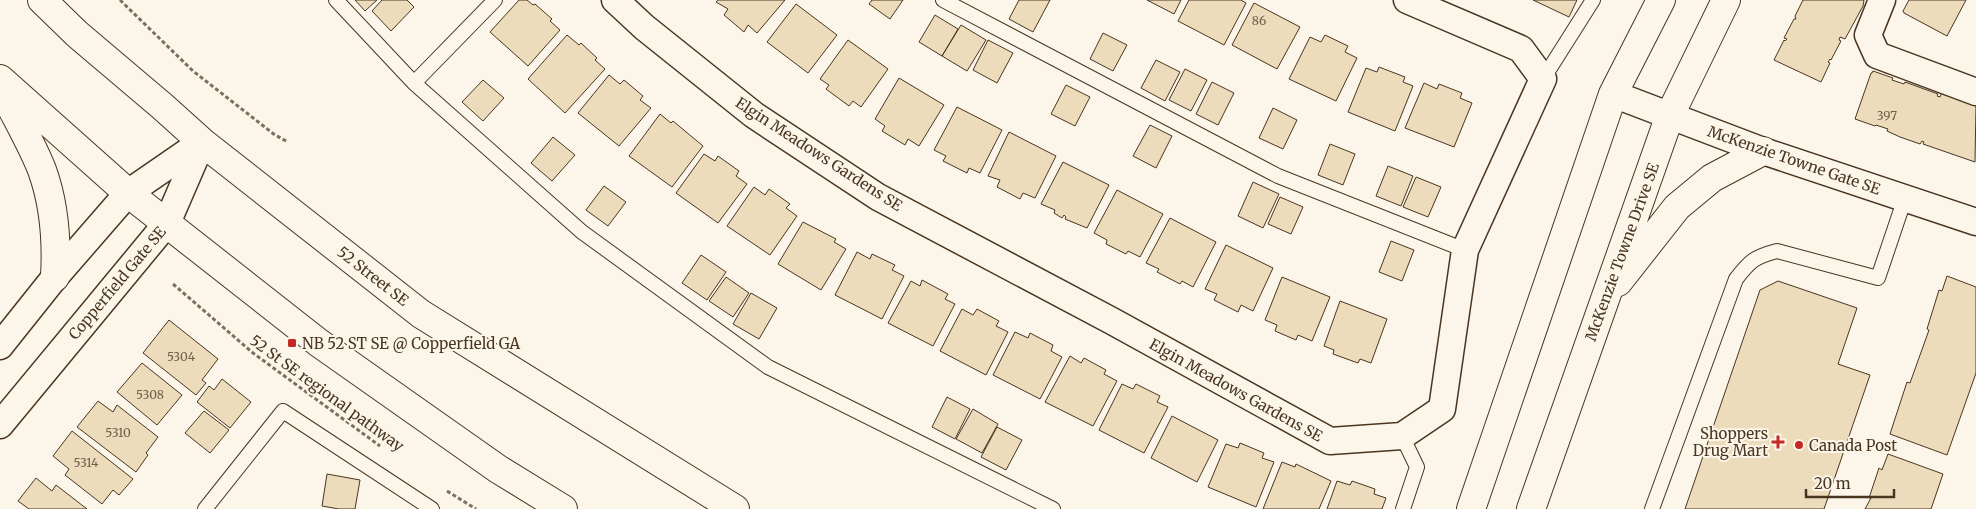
<svg xmlns="http://www.w3.org/2000/svg" width="1976" height="509" viewBox="0 0 1976 509" font-family="Merriweather,serif">
<style>
.building{fill:#ecdcbc;stroke:#4a3520}
.lines{fill:none;stroke-linecap:round;stroke-linejoin:round}
.lane-casing{stroke:#4a3520;stroke-width:16}
.street-casing{stroke:#4a3520;stroke-width:29}
.secondary-casing{stroke:#4a3520;stroke-width:30}
.path{stroke:#7f6f5c;stroke-width:3;stroke-dasharray:4 2.5;stroke-linecap:butt}
.lane{stroke:#fbf6e9;stroke-width:14}
.street{stroke:#fbf6e9;stroke-width:26}
.secondary{stroke:#fbf6e9;stroke-width:28}
.poi-dot{fill:#c62828;stroke:#fbf6e9;stroke-width:2}
.labels{text-anchor:middle;dominant-baseline:central;stroke-width:4;stroke-linejoin:round;paint-order:stroke}
.number-label{font-size:12px;fill:#725f47}
.street-label{font-size:15px;fill:#4a3520;stroke:#fbf6e9}
.poi-label{font-size:15px;fill:#4a3520;stroke:#fbf6e9;text-anchor:start}
</style>
<rect width="100%" height="100%" fill="#fbf6e9"/>
<path class="building" d="M 355,0 L 377,0 L 365,11 Z
M 382,0 L 407,0 L 414,7 L 391,31 L 372,11 Z
M 519,0 L 527,0 L 533,5 L 535,4 L 552,19 L 550,21 L 560,30 L 528,66 L 490,32 Z
M 718,0 L 785,0 L 757,33 L 748,25 L 744,32 L 724,15 L 728,9 L 716,2 Z
M 872,0 L 903,0 L 890,19 L 869,4 Z
M 1019,0 L 1050,0 L 1033,32 L 1009,19 Z
M 1147,0 L 1181,0 L 1174,14 Z
M 1189,0 L 1241,0 L 1246,3 L 1224,45 L 1178,21 Z
M 1533,0 L 1577,0 L 1569,17 Z
M 1803,0 L 1864,0 L 1863,6 L 1845,39 L 1840,37 L 1839,40 L 1841,41 L 1831,60 L 1830,59 L 1828,62 L 1830,63 L 1821,82 L 1774,60 L 1784,40 L 1785,41 L 1787,39 L 1784,38 L 1794,19 L 1796,19 L 1795,16 Z
M 1909,0 L 1966,0 L 1947,36 L 1904,13 L 1903,11 Z
M 1254,3 L 1300,27 L 1277,69 L 1232,45 Z
M 796,4 L 837,35 L 808,73 L 767,42 Z
M 935,15 L 958,29 L 942,56 L 919,42 Z
M 961,25 L 986,40 L 967,71 L 942,56 Z
M 1103,33 L 1127,45 L 1113,71 L 1090,59 Z
M 567,35 L 579,45 L 581,43 L 597,58 L 595,60 L 605,69 L 565,113 L 528,79 Z
M 1325,35 L 1348,46 L 1345,52 L 1357,58 L 1336,101 L 1289,79 L 1310,37 L 1321,42 Z
M 848,40 L 888,69 L 861,107 L 853,101 L 849,106 L 826,89 L 829,85 L 820,79 Z
M 988,40 L 1013,53 L 997,83 L 973,70 Z
M 1156,60 L 1180,72 L 1165,101 L 1141,88 Z
M 1379,67 L 1405,77 L 1403,82 L 1413,86 L 1395,131 L 1348,112 L 1366,68 L 1377,72 Z
M 1185,69 L 1207,80 L 1191,111 L 1169,100 Z
M 1873,71 L 1893,78 L 1892,80 L 1904,84 L 1905,82 L 1938,94 L 1937,96 L 1940,97 L 1942,92 L 1976,104 L 1975,162 L 1923,144 L 1924,142 L 1922,141 L 1920,144 L 1900,137 L 1887,131 L 1888,129 L 1876,125 L 1875,126 L 1855,119 L 1871,73 L 1872,73 Z
M 609,75 L 620,84 L 624,80 L 643,96 L 640,100 L 651,108 L 619,146 L 578,113 Z
M 899,78 L 944,105 L 919,146 L 908,139 L 905,145 L 882,131 L 885,126 L 875,119 Z
M 483,80 L 504,98 L 483,121 L 462,102 Z
M 1212,82 L 1234,93 L 1218,125 L 1196,114 Z
M 1424,83 L 1437,89 L 1439,84 L 1462,93 L 1460,98 L 1472,103 L 1454,147 L 1405,128 Z
M 1066,85 L 1090,97 L 1075,126 L 1051,114 Z
M 957,107 L 1002,130 L 980,173 L 969,168 L 967,173 L 943,161 L 946,156 L 934,150 Z
M 1273,108 L 1297,120 L 1283,149 L 1259,138 Z
M 660,114 L 671,123 L 673,121 L 703,146 L 672,187 L 629,156 Z
M 1150,125 L 1172,136 L 1156,168 L 1133,156 Z
M 1009,132 L 1056,156 L 1035,198 L 1023,193 L 1020,199 L 997,187 L 1000,180 L 988,176 Z
M 553,137 L 575,155 L 552,181 L 531,163 Z
M 1330,144 L 1355,154 L 1343,185 L 1318,175 Z
M 704,154 L 715,161 L 718,156 L 739,171 L 736,176 L 747,184 L 718,223 L 676,193 Z
M 1063,162 L 1109,185 L 1087,228 L 1065,219 L 1066,217 L 1064,215 L 1062,218 L 1054,213 L 1055,210 L 1041,204 Z
M 1388,166 L 1413,176 L 1401,206 L 1376,196 Z
M 1416,177 L 1441,187 L 1428,217 L 1403,207 Z
M 1253,182 L 1279,194 L 1263,228 L 1238,216 Z
M 604,186 L 626,202 L 608,226 L 586,210 Z
M 754,187 L 765,195 L 769,189 L 790,204 L 786,208 L 797,216 L 770,255 L 727,226 Z
M 1117,190 L 1163,214 L 1140,257 L 1128,251 L 1126,254 L 1106,244 L 1107,240 L 1094,233 Z
M 1280,197 L 1303,207 L 1291,234 L 1268,224 Z
M 1170,218 L 1216,242 L 1193,287 L 1182,281 L 1180,284 L 1157,272 L 1159,269 L 1146,263 Z
M 803,222 L 836,239 L 834,242 L 846,249 L 821,290 L 778,264 Z
M 1391,241 L 1414,250 L 1402,281 L 1379,272 Z
M 1226,245 L 1273,268 L 1253,311 L 1241,305 L 1238,312 L 1214,300 L 1217,294 L 1205,289 Z
M 857,252 L 870,259 L 872,254 L 895,265 L 892,270 L 904,276 L 882,319 L 835,295 Z
M 701,255 L 726,272 L 707,300 L 682,283 Z
M 1947,276 L 1976,287 L 1976,373 L 1947,455 L 1890,434 L 1907,382 L 1910,383 L 1929,330 L 1927,329 L 1939,290 L 1942,291 Z
M 726,277 L 749,293 L 733,317 L 709,301 Z
M 1282,277 L 1330,297 L 1312,341 L 1298,335 L 1296,340 L 1275,331 L 1277,325 L 1265,320 Z
M 922,280 L 948,294 L 945,299 L 955,304 L 933,346 L 888,323 L 911,281 L 920,286 Z
M 1778,281 L 1857,308 L 1838,364 L 1870,375 L 1824,509 L 1685,509 L 1760,290 Z
M 751,293 L 777,308 L 759,339 L 733,324 Z
M 1340,301 L 1387,319 L 1371,363 L 1360,359 L 1358,363 L 1333,354 L 1334,350 L 1324,346 Z
M 962,309 L 973,315 L 977,309 L 999,321 L 996,326 L 1008,332 L 986,375 L 940,351 Z
M 169,320 L 218,359 L 202,380 L 206,383 L 196,395 L 143,353 Z
M 1015,332 L 1028,338 L 1030,333 L 1053,345 L 1051,351 L 1062,357 L 1040,399 L 993,375 Z
M 1070,356 L 1081,363 L 1084,358 L 1106,370 L 1104,374 L 1117,381 L 1093,426 L 1045,402 Z
M 142,363 L 182,395 L 157,425 L 117,392 Z
M 222,379 L 251,402 L 230,428 L 197,402 L 209,386 L 214,390 Z
M 1122,384 L 1133,389 L 1136,384 L 1160,396 L 1157,402 L 1168,407 L 1144,453 L 1099,430 Z
M 947,397 L 970,409 L 955,439 L 932,427 Z
M 98,401 L 113,412 L 117,405 L 158,437 L 146,453 L 148,455 L 136,472 L 77,427 Z
M 973,409 L 998,424 L 982,453 L 956,439 Z
M 204,411 L 229,430 L 210,453 L 185,433 Z
M 1172,416 L 1218,440 L 1197,482 L 1151,458 Z
M 997,427 L 1022,440 L 1006,470 L 981,457 Z
M 72,431 L 133,479 L 119,495 L 113,490 L 102,504 L 65,475 L 69,469 L 53,456 Z
M 1240,443 L 1264,453 L 1262,458 L 1274,462 L 1256,507 L 1208,487 L 1226,444 L 1238,448 Z
M 1888,454 L 1943,474 L 1931,509 L 1865,509 L 1871,498 L 1869,498 L 1879,468 L 1882,470 Z
M 1282,462 L 1295,467 L 1296,464 L 1331,481 L 1319,509 L 1263,509 Z
M 327,474 L 360,480 L 355,509 L 339,509 L 322,506 Z
M 36,478 L 52,491 L 56,485 L 87,509 L 29,509 L 18,501 Z
M 1337,481 L 1350,485 L 1352,481 L 1375,489 L 1374,494 L 1386,498 L 1382,509 L 1327,509 Z"/>
<g class="lines">
<defs>
<path id="lane" d="M 336,0 L 414,83 L 582,232 L 768,367 L 1053,509
M 943,0 L 1278,176 L 1465,250
M 1543,79 L 1593,0
M 414,83 L 495,0
M 1402,436 L 1417,467 L 1403,509
M 205,509 L 283,411 L 432,509
M 1652,509 L 1736,279 C 1750,261 1754,257 1777,251 L 1878,278 L 1905,198"/>
<path id="street" d="M 615,0 L 644,27 L 754,115 L 878,197 L 1112,321 L 1330,441 L 1402,436 L 1442,409 L 1465,250 L 1543,79 L 1521,49 L 1407,0
M 1882,0 L 1868,35 L 1877,55 L 1976,92
M 1613,94 L 1763,151 L 1976,222
M 0,346 L 55,277 L 128,193 L 202,142
M 0,425 L 167,223 L 202,142"/>
<path id="secondary" d="M 42,0 L 77,34 L 162,106 L 202,142 L 421,314 L 735,509
M 0,79 L 128,193 L 319,343 L 498,469 L 563,509
M 1,87 C 14,114 31,142 42,170 C 54,203 57,242 55,277
M 1618,282 L 1677,207 L 1712,178 L 1763,151
M 1471,509 L 1613,94 L 1661,0
M 1531,509 L 1670,115 L 1726,0"/>
</defs>
<use href="#lane" class="lane-casing"/>
<use href="#street" class="street-casing"/>
<use href="#secondary" class="secondary-casing"/>
<path class="path" d="M 120,0 L 193,71 L 275,135 L 288,142
M 173,284 L 253,353 L 380,446
M 447,491 L 476,509"/>
<use href="#lane" class="lane"/>
<use href="#street" class="street"/>
<use href="#secondary" class="secondary"/>
</g>
<g class="poi-dot">
<rect x="287" y="338" width="10" height="10" rx="2.5"/>
<path d="M1775.5 434.5h5v5h5v5h-5v5h-5v-5h-5v-5h5z"/>
<circle cx="1799" cy="445" r="5"/>
</g>
<g class="labels">
<g class="number-label">
<text x="1259" y="20">86</text>
<text x="1887" y="115">397</text>
<text x="181" y="356">5304</text>
<text x="150" y="394">5308</text>
<text x="118" y="432">5310</text>
<text x="86" y="462">5314</text>
</g>
<g class="street-label">
<text transform="translate(819 154) rotate(33)">Elgin Meadows Gardens SE</text>
<text transform="translate(1794 160) rotate(19)">McKenzie Towne Gate SE</text>
<text transform="translate(1622 252) rotate(-70)">McKenzie Towne Drive SE</text>
<text transform="translate(373 276) rotate(38)">52 Street SE</text>
<text transform="translate(117 283) rotate(-50)">Copperfield Gate SE</text>
<text transform="translate(1236 390) rotate(29)">Elgin Meadows Gardens SE</text>
<text transform="translate(327 393) rotate(36)">52 St SE regional pathway</text>
</g>
<g class="poi-label">
<text x="302" y="343">NB 52 ST SE @ Copperfield GA</text>
<text x="1768" y="433" text-anchor="end">Shoppers<tspan x="1768" dy="17">Drug Mart</tspan></text>
<text x="1809" y="445">Canada Post</text>
</g>
</g>
<path d="M1806 489v8h88v-8" fill="none" stroke="#4a3520" stroke-width="2.5"/>
<text x="1814" y="489" font-size="15" fill="#4a3520" stroke="#fbf6e9" stroke-width="4" paint-order="stroke">20 m</text>
</svg>
